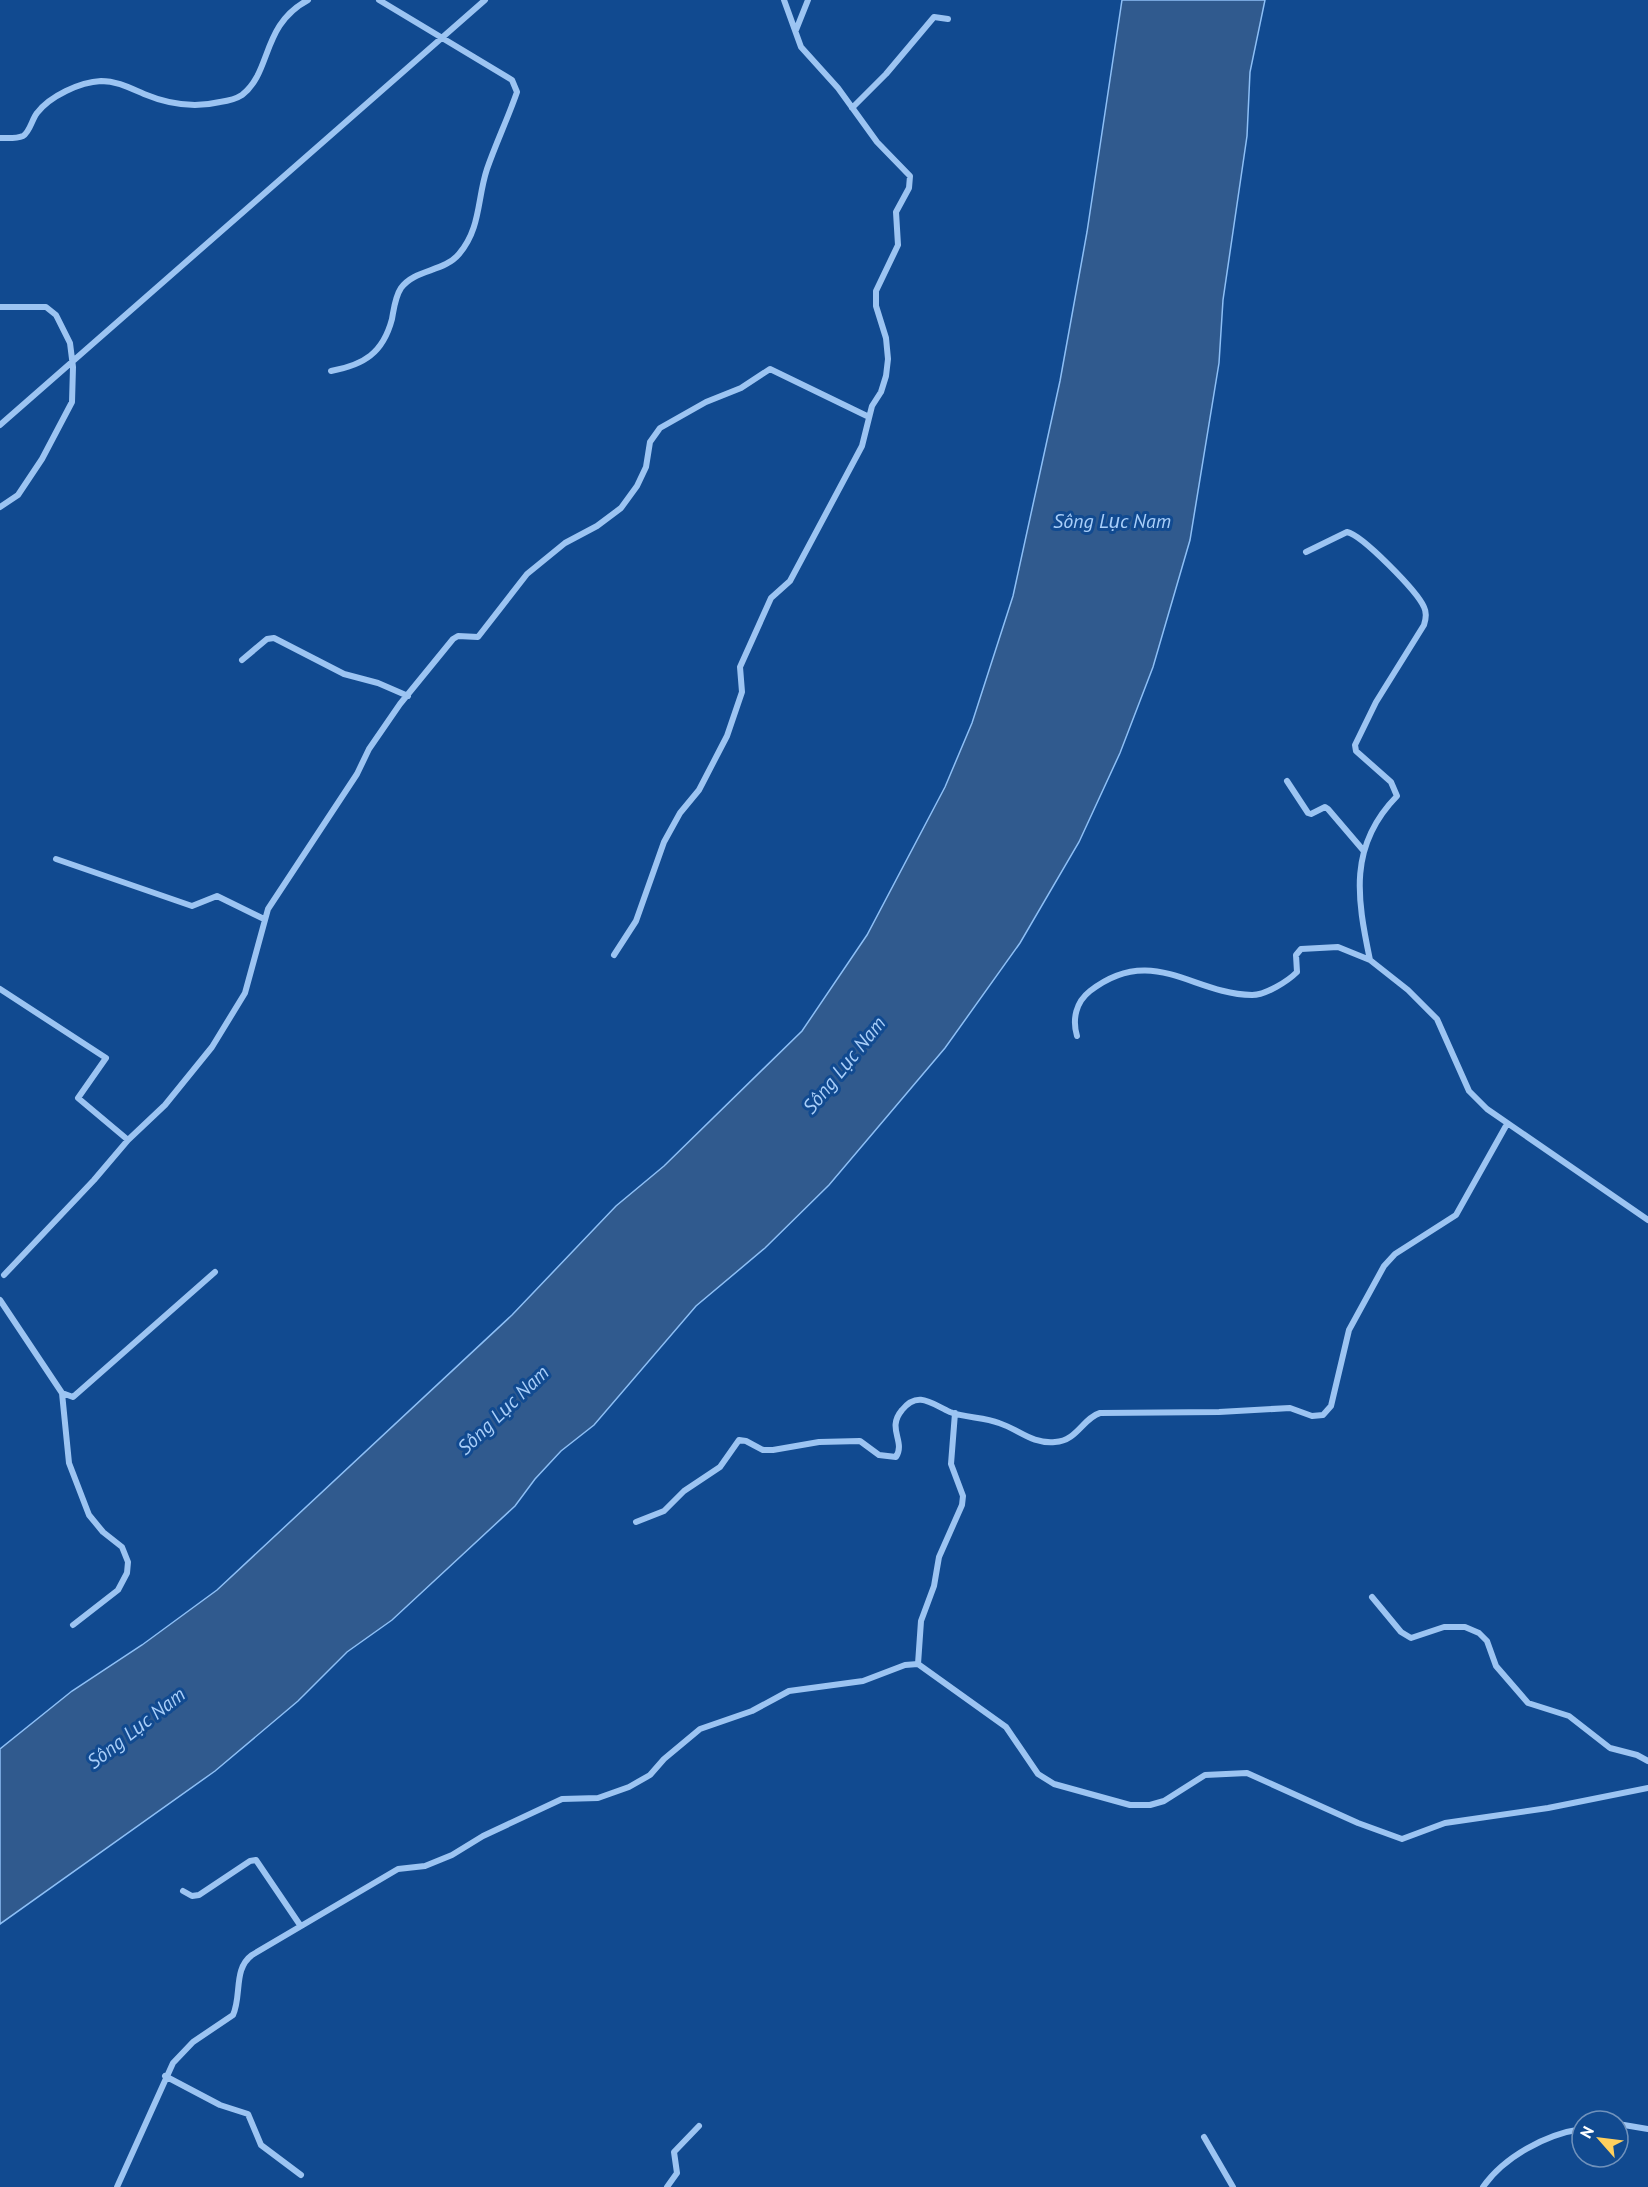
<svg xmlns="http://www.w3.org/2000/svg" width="1648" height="2187" viewBox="0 0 1648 2187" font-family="'PT Sans',sans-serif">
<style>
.water{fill:#305a8e;stroke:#8dbff6;stroke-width:1.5}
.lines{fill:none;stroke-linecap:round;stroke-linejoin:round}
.minor{stroke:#9cc4f2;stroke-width:6}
.labels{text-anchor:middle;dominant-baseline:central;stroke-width:6;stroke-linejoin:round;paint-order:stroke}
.water-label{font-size:20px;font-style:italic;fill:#a8cef9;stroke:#114a90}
</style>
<rect width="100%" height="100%" fill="#114a90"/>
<path class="water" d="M 1122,0 L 1265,0 L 1250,72 L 1247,136 L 1223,300 L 1219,363 L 1190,540 L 1153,667 L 1120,753 L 1079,842 L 1020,943 L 945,1048 L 829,1185 L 765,1248 L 696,1306 L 594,1425 L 561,1451 L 535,1479 L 515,1506 L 392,1620 L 347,1652 L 298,1701 L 215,1771 L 0,1924 L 0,1749 L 72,1691 L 142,1645 L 217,1590 L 512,1315 L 616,1206 L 664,1166 L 802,1031 L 867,935 L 945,787 L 972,723 L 1013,596 L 1060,381 L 1087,232 Z"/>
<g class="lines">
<path class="minor" d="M 796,30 L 808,0
M 852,108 L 886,74 L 934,17 L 948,19
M 0,138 C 7,138 16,139 23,136 C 30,132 32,119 37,113 C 50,96 80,82 101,81 C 117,81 130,88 144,94 C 168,104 195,108 220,102 C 227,101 236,99 242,95 C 272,72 261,25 308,0
M 0,307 L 46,307 L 56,315 L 70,343 L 73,367 L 72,402 L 42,459 L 18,495 L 0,507
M 331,371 C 364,365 383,353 392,319 C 394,308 395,297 401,288 C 415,269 444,272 459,254 C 481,228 477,199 487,169 C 496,143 508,118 517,92 L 512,80 L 379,0
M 0,425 L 485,0
M 1306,552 L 1347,532 C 1362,535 1417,591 1424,607 C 1427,613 1426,619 1424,625 L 1376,702 L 1355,745 L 1356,751 L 1391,782 L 1397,796 C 1348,846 1357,898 1370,960 L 1408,990 L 1437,1019 L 1469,1091 L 1487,1109 L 1648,1220
M 242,660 L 267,639 L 274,638 L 344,674 L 378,683 L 408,696
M 1287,781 L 1308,813 L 1311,814 L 1325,807 L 1328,809 L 1363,850
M 56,859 L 192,906 L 217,896 L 264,919
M 614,955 L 636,921 L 664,842 L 680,813 L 699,790 L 727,736 L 742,692 L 740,667 L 771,598 L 790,581 L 862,446 L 872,406 L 881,392 L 886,376 L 888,359 L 886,338 L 876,306 L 876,291 L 898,245 L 896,212 L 909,188 L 910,176 L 877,142 L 838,88 L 801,47 L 784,0
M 0,989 L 106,1058 L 78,1098 L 128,1140
M 1077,1036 C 1072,1019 1076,1002 1090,991 C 1152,943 1192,994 1252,995 C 1266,995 1288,981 1297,972 L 1296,955 L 1301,949 L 1338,947 L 1370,960
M 4,1275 L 94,1180 L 128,1140 L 165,1105 L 212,1047 L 245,993 L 268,909 L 357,774 L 369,749 L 400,704 L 453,639 L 458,636 L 478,637 L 527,574 L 565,543 L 597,526 L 621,508 L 637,486 L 646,467 L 650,442 L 660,428 L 706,402 L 741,388 L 770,369 L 869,417
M 0,1300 L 62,1393 L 69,1463 L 89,1515 L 103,1532 L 122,1547 L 128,1562 L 127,1573 L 118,1590 L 73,1625
M 62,1393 L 73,1397 L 215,1272
M 636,1522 L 664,1511 L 684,1491 L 720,1467 L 739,1440 L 746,1441 L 763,1450 L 773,1450 L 819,1442 L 860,1441 L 879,1455 L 896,1457 C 906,1441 886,1429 902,1410 C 918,1390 932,1404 950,1412 C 965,1418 984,1417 999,1423 C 1020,1430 1031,1444 1055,1442 C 1077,1441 1083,1418 1100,1413 L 1219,1412 L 1290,1408 L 1312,1416 L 1323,1415 L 1331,1406 L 1349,1330 L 1384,1266 L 1395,1254 L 1456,1215 L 1507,1124
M 1372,1597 L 1401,1632 L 1411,1638 L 1444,1627 L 1465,1627 L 1479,1633 L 1487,1641 L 1496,1666 L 1528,1703 L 1569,1716 L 1610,1748 L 1637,1755 L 1648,1761
M 918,1664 L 921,1621 L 934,1586 L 939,1557 L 962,1505 L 963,1496 L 951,1464 L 955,1413
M 183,1891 L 192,1896 L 199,1895 L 250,1861 L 256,1860 L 300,1925
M 165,2076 L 220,2105 L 248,2114 L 261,2145 L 301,2175
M 1618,2124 L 1648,2129
M 1204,2137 L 1233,2187
M 117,2187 L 173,2063 L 193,2042 L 233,2015 C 242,1995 233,1969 252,1955 L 398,1869 L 425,1866 L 452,1855 L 483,1836 L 562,1799 L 598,1798 L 629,1787 L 650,1775 L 664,1759 L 700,1729 L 752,1711 L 789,1691 L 863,1681 L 905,1665 L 918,1664 L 1006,1727 L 1038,1774 L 1054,1784 L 1130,1805 L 1150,1805 L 1164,1801 L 1205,1775 L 1247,1773 L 1358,1823 L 1402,1839 L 1445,1823 L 1548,1808 L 1648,1788
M 667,2187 L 677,2173 L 674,2152 L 699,2126
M 1483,2187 C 1504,2157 1546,2134 1582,2129"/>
</g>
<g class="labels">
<g class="water-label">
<text x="1112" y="521">Sông Lục Nam</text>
<text transform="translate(844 1065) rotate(-51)">Sông Lục Nam</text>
<text transform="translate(503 1410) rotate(-44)">Sông Lục Nam</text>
<text transform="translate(136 1728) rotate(-38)">Sông Lục Nam</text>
</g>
</g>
<g transform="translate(1600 2139) rotate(298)"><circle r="28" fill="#114a90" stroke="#7092bc" stroke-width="1.5"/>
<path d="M0-4.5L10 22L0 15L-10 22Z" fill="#ffcf5d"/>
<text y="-9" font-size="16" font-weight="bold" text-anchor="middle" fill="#ffffff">N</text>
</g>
</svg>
